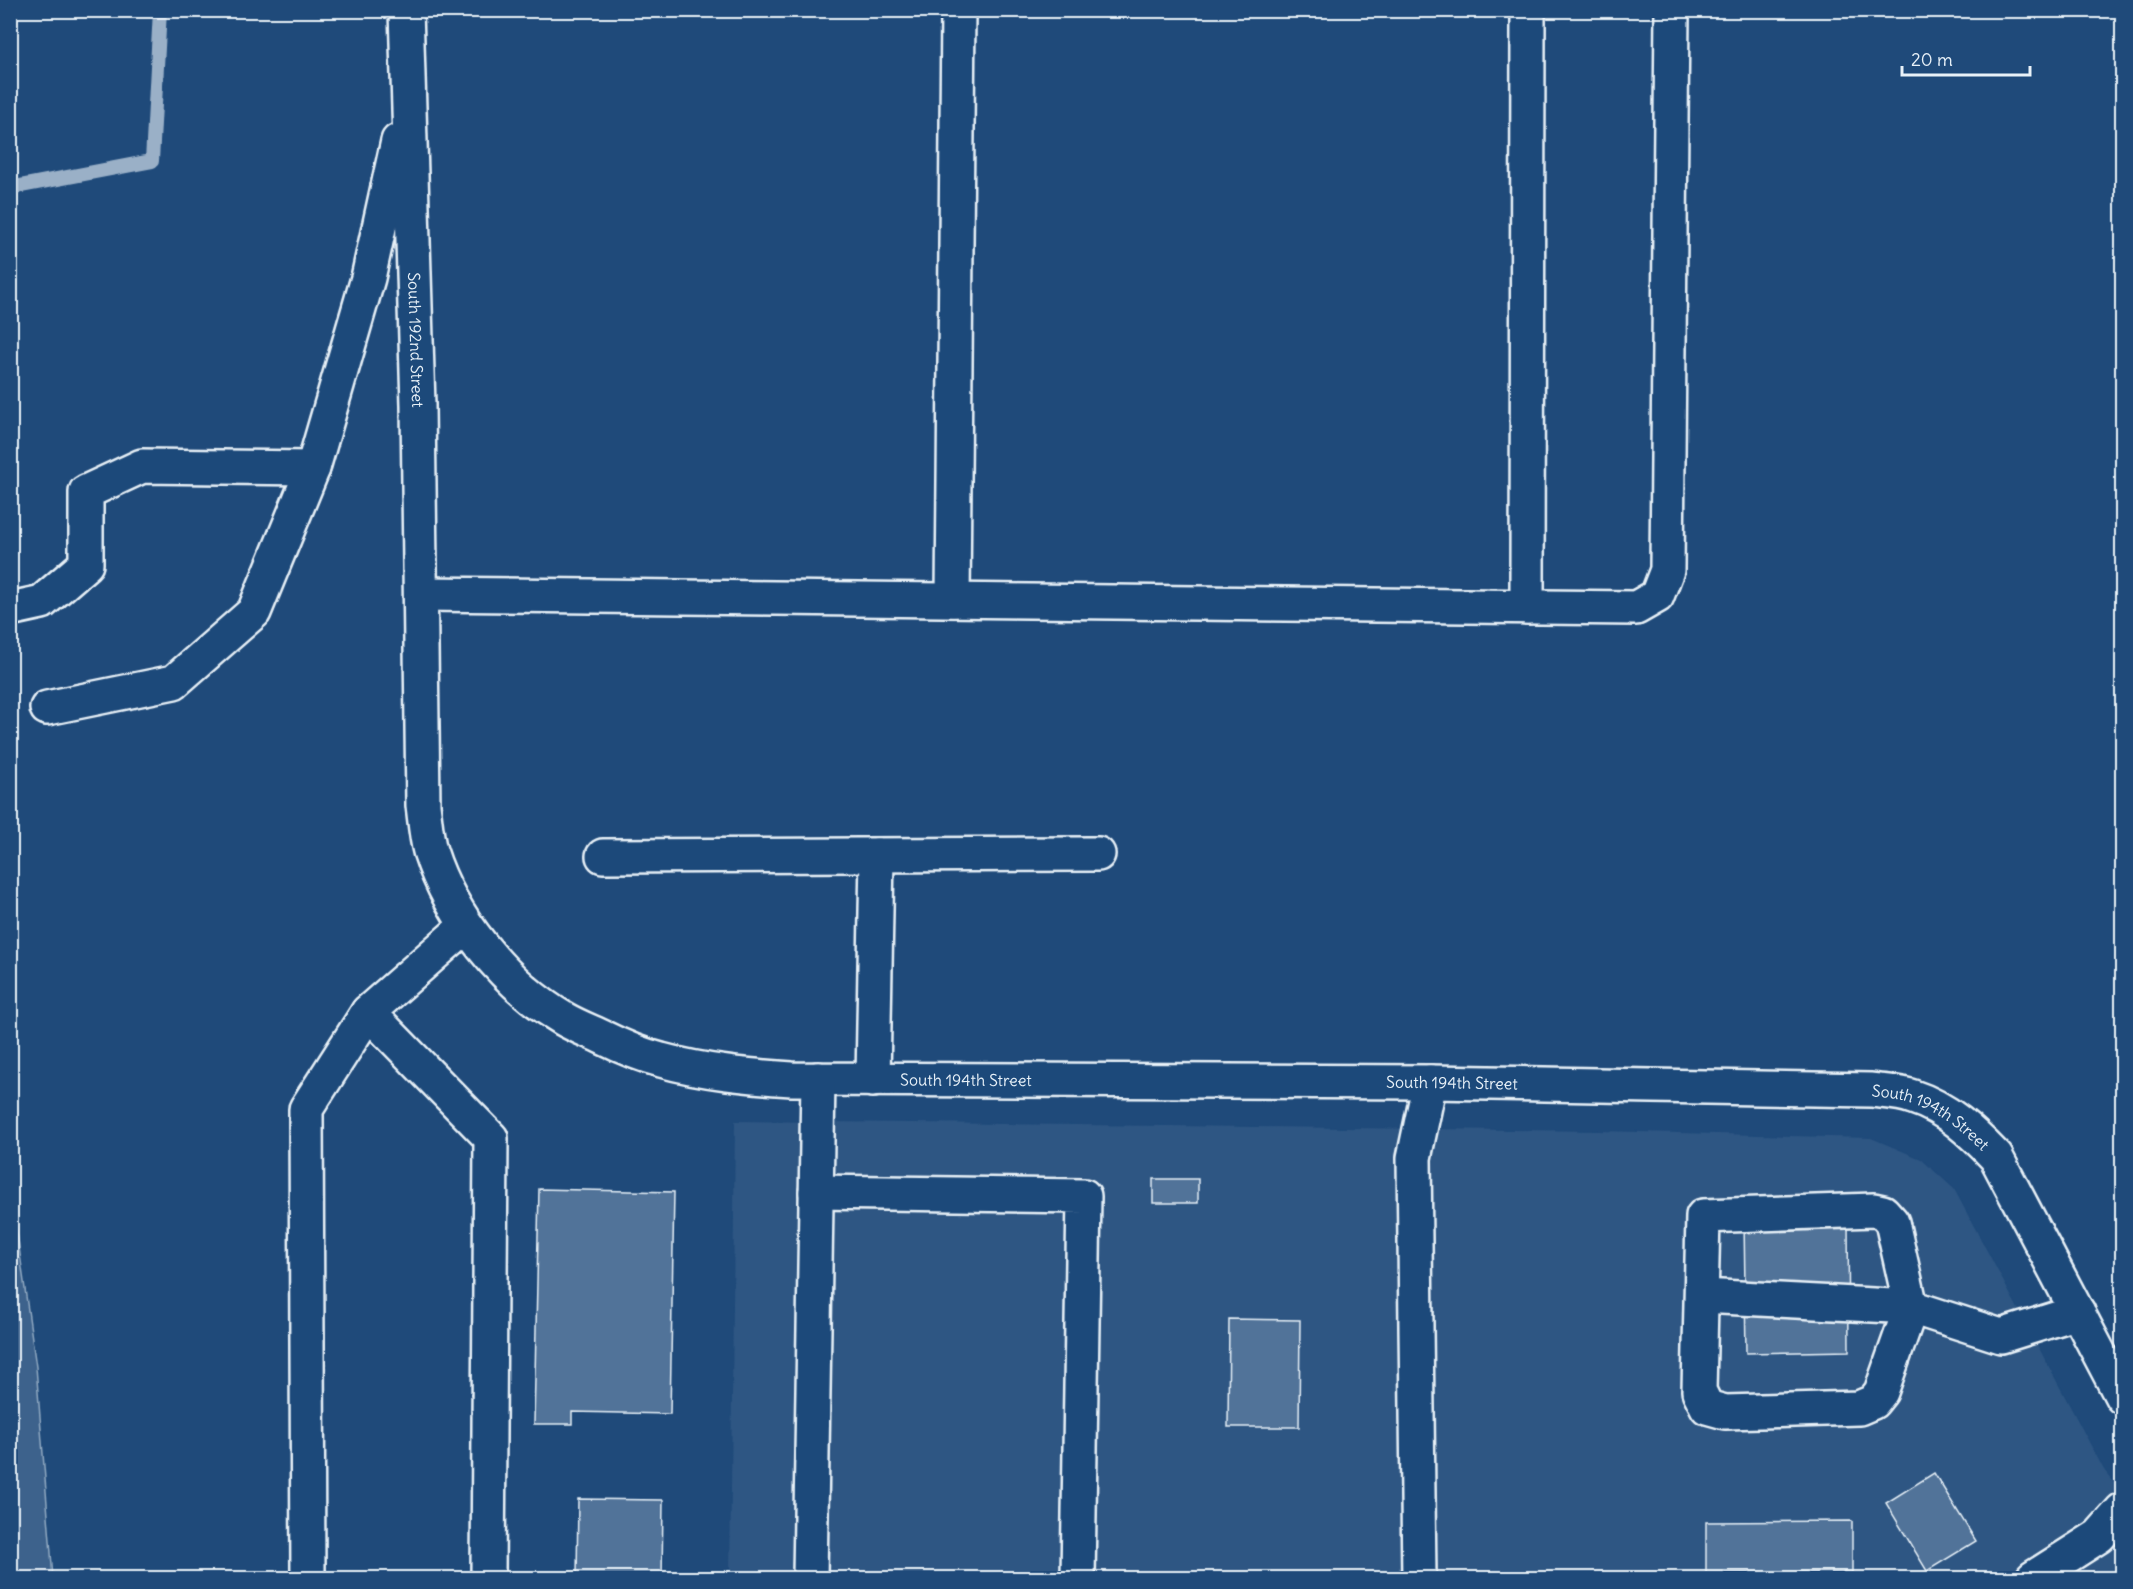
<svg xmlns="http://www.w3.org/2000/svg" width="2133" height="1589" viewBox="0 0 2133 1589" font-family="Delius,sans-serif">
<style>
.built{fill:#2e5683}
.green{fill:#3c628c;stroke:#92aac2;stroke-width:1.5}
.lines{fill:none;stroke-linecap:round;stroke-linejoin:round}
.stream{stroke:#9ab0c7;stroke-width:14}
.building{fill:#517399;stroke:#e8f1f8;stroke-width:1.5}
.minor-casing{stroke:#e8f1f8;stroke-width:38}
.minor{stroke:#1f4a7a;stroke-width:33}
.labels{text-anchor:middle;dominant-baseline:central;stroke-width:5;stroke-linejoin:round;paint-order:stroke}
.street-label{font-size:16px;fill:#e8f1f8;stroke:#1f4a7a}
</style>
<rect width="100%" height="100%" fill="#1f4a7a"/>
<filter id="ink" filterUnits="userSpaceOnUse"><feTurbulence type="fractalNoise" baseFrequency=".0167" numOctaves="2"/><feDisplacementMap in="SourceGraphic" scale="12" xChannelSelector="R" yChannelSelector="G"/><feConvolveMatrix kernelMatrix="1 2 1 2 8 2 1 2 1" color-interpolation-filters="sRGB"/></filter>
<g filter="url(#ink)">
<path class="built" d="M 735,1121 L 1599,1131 L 1871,1138 L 1921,1159 L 1954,1189 L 2104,1470 L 2122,1492 L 2122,1578 L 730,1578 Z"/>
<path class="green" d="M 11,1190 L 36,1367 L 53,1578 L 11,1578 Z"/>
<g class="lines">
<path class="stream" d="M 10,188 L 152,161 L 160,10"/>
</g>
<path class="building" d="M 1153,1179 L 1198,1179 L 1198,1203 L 1153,1203 Z
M 539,1189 L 674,1192 L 670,1414 L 572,1412 L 572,1424 L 534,1424 Z
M 1848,1220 L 1849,1351 L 1746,1353 L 1744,1221 Z
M 1229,1319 L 1300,1320 L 1299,1427 L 1228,1427 Z
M 1934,1473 L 1976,1541 L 1927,1571 L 1886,1503 Z
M 578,1499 L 663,1500 L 662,1578 L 577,1578 Z
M 1852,1521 L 1852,1572 L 1706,1573 L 1706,1522 Z
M 1228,1576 L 1349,1576 L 1349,1578 L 1228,1578 Z"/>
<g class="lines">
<defs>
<g id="minor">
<path id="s1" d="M 406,10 L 418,405 L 423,805 C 425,820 426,836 430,851 C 451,917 504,984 564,1019 C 576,1026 589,1031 602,1037 C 620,1046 641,1055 661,1060 C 704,1072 748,1076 792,1079 L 1430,1082 L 1871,1090 C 1885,1092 1900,1092 1913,1097 C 1947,1108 1972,1132 1996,1157 L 2122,1397"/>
<path d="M 421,594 L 1636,608 L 1657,596 L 1667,570 L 1672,10"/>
<path d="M 953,600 L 958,10"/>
<path d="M 1527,607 L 1528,10"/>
<path d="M 10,609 L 42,602 L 86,564 L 86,492 L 142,466 L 313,468"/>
<path d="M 47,708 L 174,682 L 254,612 L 313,468 L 368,278 L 398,141"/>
<path d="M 603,856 L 1098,854"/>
<path d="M 368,1012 L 491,1138 L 488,1578"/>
<path d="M 873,1080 L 877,855"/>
<path d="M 816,1192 L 1084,1196 L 1078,1578"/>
<path d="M 1874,1210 L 1883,1212 L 1892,1222 L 1911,1307 L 1881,1392 L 1873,1402 L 1859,1408 L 1725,1412 L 1707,1407 L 1699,1391 L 1703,1216 Z"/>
<path d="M 1702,1296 L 1911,1307 L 2001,1336 L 2078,1312"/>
<path d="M 308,1578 L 306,1109 L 368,1012 L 466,926"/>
<path d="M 810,1578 L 818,1079"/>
<path d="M 1419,1578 L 1414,1158 L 1430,1082"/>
<path d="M 2033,1578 L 2099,1536 L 2122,1510"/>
</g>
</defs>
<use href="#minor" class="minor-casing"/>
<use href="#minor" class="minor"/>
</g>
</g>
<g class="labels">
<g class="street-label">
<text stroke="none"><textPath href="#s1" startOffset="330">South 192nd Street</textPath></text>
<text stroke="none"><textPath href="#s1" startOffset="1473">South 194th Street</textPath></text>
<text stroke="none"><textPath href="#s1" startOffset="1959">South 194th Street</textPath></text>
<text stroke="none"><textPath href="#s1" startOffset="2445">South 194th Street</textPath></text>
</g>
</g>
<rect width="2133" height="1589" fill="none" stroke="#1f4a7a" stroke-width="36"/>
<rect x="18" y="18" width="2097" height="1553" fill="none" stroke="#e8f1f8" stroke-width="2" filter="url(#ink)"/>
<path d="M1902 66v9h128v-9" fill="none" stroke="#e8f1f8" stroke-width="3"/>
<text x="1911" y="66" font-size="18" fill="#e8f1f8" stroke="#1f4a7a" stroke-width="4.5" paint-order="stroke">20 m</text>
</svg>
